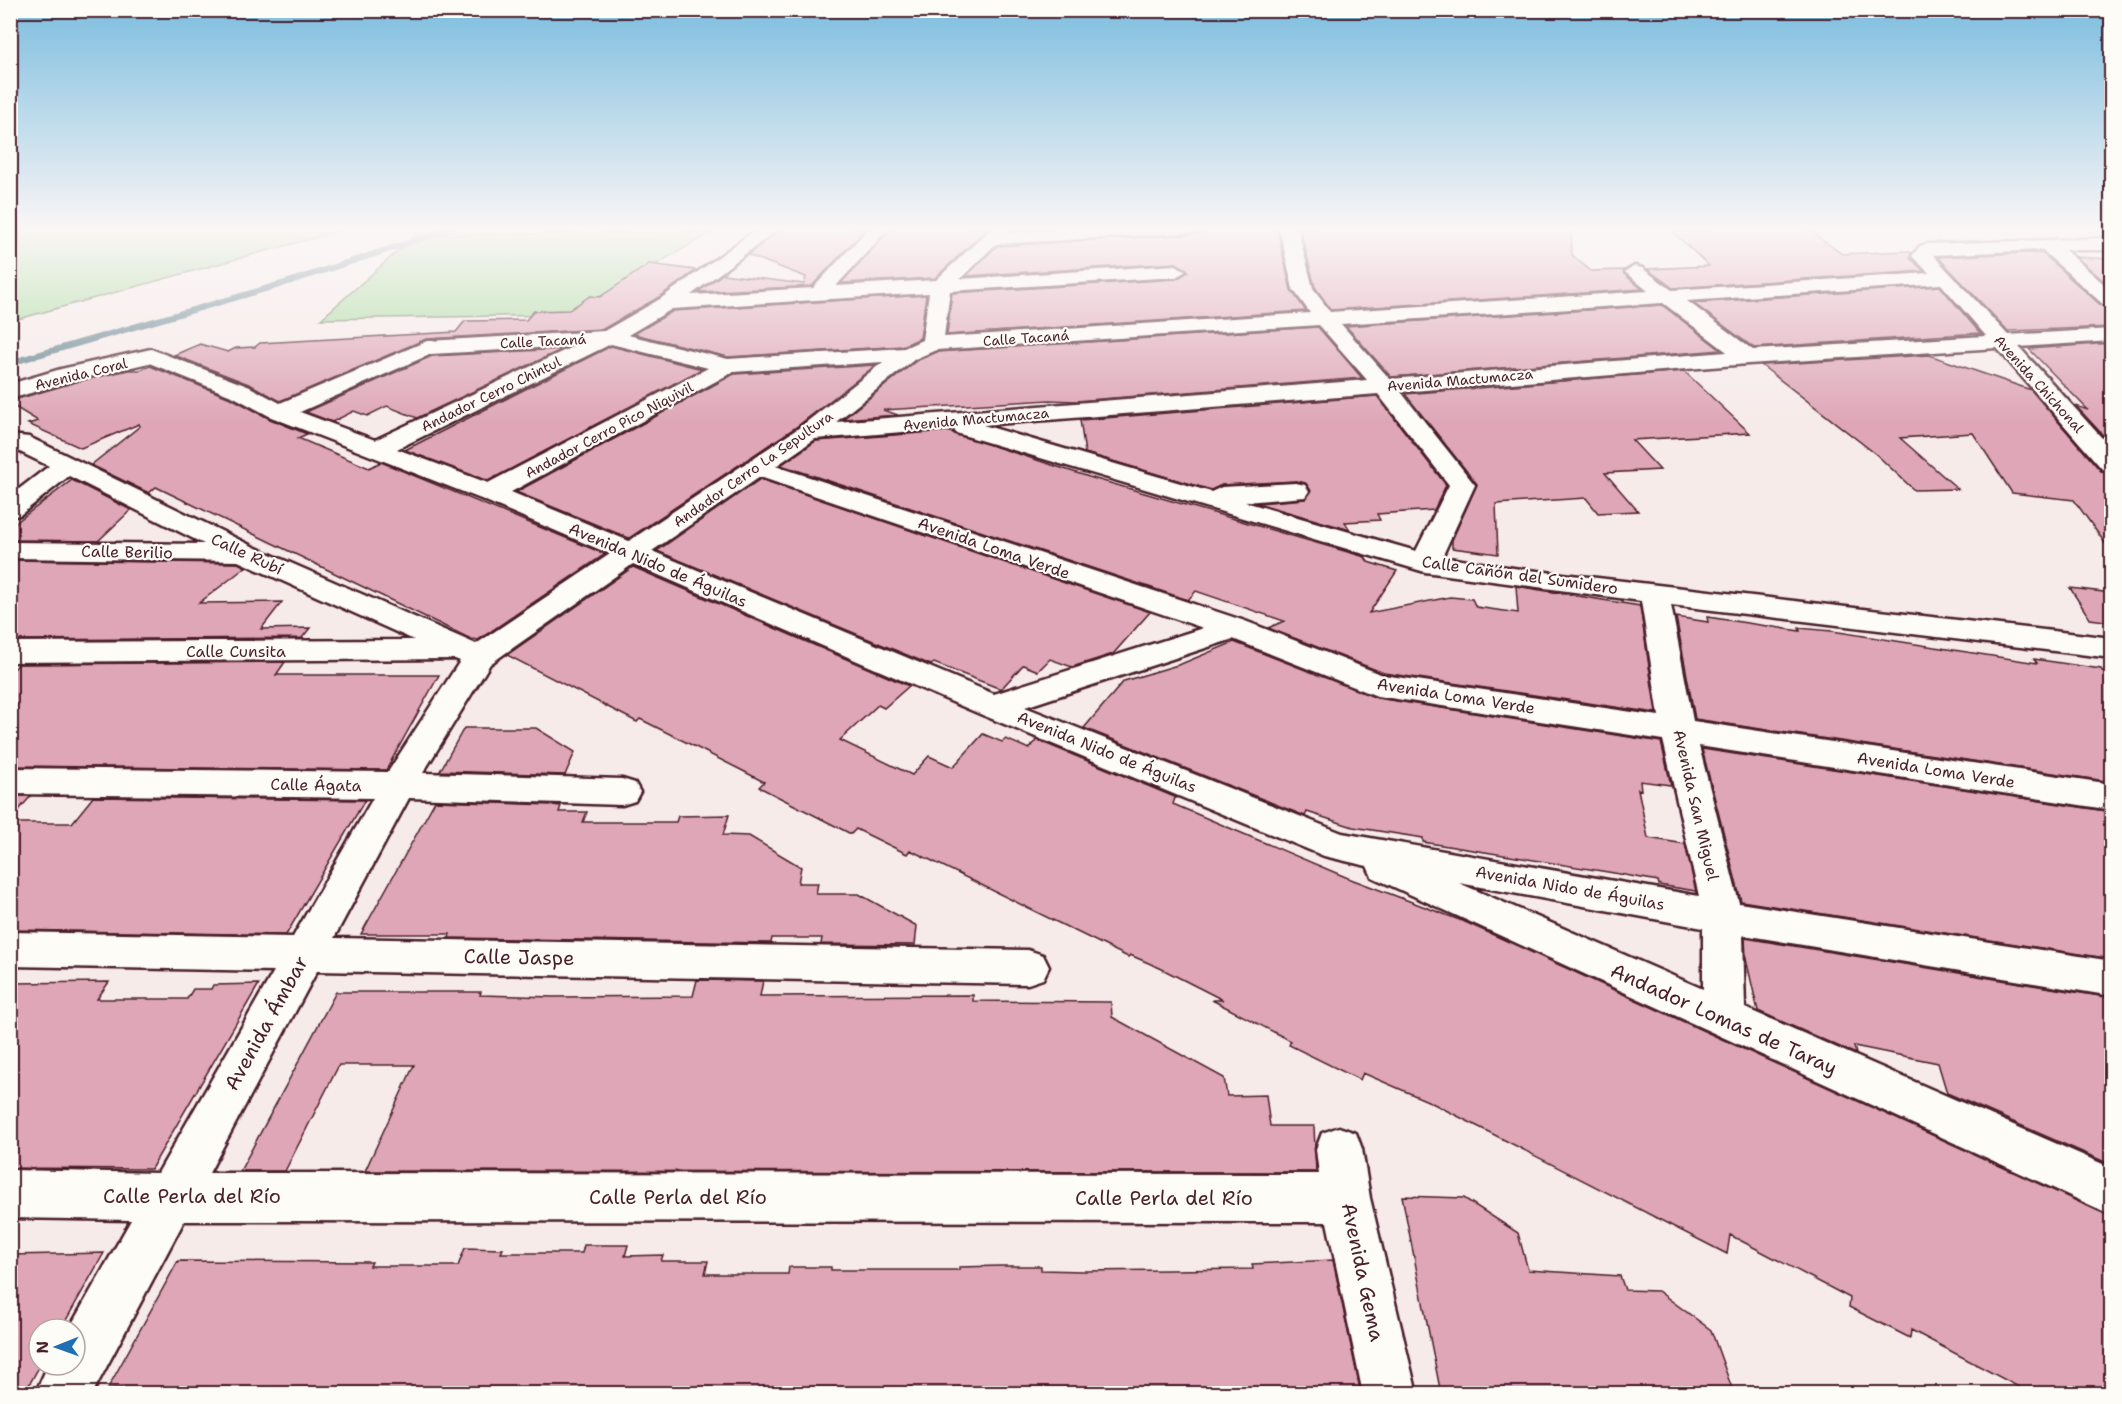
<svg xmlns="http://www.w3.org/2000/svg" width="2122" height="1404" viewBox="0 0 2122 1404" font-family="'Shantell Sans',sans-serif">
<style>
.green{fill:#a6db9d;stroke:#787d64;stroke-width:1.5}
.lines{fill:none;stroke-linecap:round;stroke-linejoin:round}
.stream{stroke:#67868f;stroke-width:6}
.building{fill:#dea6b7;stroke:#4a1f2b;stroke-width:1.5}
.minor-casing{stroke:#4a1f2b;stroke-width:5}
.minor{fill:#fdfcf7;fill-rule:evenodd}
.labels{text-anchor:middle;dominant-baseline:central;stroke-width:4.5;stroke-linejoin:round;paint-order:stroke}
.far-street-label{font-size:14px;fill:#4a1f2b;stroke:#fdfcf7}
.street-label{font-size:16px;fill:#4a1f2b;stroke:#fdfcf7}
.near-street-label{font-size:20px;fill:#4a1f2b;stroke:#fdfcf7}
</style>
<rect width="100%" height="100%" fill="#f7ebea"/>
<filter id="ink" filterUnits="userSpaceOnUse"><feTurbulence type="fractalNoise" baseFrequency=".0167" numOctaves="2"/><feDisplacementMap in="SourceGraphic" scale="12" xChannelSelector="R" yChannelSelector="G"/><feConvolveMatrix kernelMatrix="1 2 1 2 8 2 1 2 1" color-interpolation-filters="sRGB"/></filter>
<g filter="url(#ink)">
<path class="green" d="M 11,227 L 353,227 L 11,321 Z
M 712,232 L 568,315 L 321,319 L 416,235 Z"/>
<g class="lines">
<path class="stream" d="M 10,363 L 282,284 L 457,227"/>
</g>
<path class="building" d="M 783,227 L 867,227 L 812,286 L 698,292 L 723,274 L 804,284 L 806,277 L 748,255 Z
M 892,227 L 989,227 L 935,278 L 841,283 Z
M 1210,227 L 1277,229 L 1291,290 L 1306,311 L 947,335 L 952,293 L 1176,279 L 1188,272 L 1176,263 L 966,276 L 997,246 L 1199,234 Z
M 1571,227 L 1572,255 L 1591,271 L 1624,270 L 1624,274 L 1642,289 L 1331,310 L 1315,287 L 1300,228 Z
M 1704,227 L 1804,227 L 1842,254 L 1908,251 L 1912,253 L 1910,258 L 1924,271 L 1673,288 L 1647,269 L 1709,266 L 1672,231 L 1708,231 Z
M 2027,253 L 2043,254 L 2104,308 L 2112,310 L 2112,327 L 2008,331 L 1938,257 Z
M 2076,257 L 2112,259 L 2112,288 Z
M 649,264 L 696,270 L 659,297 L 603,329 L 426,339 L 280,401 L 251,385 L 174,355 L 200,344 L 228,352 L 236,348 L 255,347 L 260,343 L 456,332 L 465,321 L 526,320 L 534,311 L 569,310 L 590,296 L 600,297 Z
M 1940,286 L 1980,333 L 1754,348 L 1693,303 Z
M 926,295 L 920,338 L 903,346 L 728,357 L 634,334 L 673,311 Z
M 1662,305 L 1721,350 L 1391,377 L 1346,326 Z
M 1318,327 L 1362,378 L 1076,401 L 1049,400 L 883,410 L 898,415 L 843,419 L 916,361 L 937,352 Z
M 2112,343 L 2112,445 L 2076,406 L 2088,410 L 2029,349 Z
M 611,346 L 702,369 L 488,481 L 405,450 Z
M 563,349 L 417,418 L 387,406 L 367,416 L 354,411 L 332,422 L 306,412 L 432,356 Z
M 1929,355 L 2031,390 L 2101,471 L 2112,475 L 2112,553 L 2074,500 L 2012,493 L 1973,433 L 1900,438 L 1958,489 L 1914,490 L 1877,455 L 1761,365 Z
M 876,365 L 799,425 L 629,538 L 516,492 L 734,374 Z
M 150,366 L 233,399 L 270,419 L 307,434 L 298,438 L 369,468 L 381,462 L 605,554 L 478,640 L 471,639 L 156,487 L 149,493 L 91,465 L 140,426 L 139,424 L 81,448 L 28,424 L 38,421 L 10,404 L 10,401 L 76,382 L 128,370 L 140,370 Z
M 1684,371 L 1750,433 L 1632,440 L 1660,470 L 1605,473 L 1638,511 L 1598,513 L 1586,498 L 1496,504 L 1498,554 L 1452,548 L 1452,540 L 1477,484 L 1405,394 Z
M 1377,396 L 1446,485 L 1434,510 L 1377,514 L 1380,520 L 1345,522 L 1350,530 L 1257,503 L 1305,499 L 1311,492 L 1305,483 L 1296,481 L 1222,485 L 1211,490 L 1085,453 L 1080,420 Z
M 947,431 L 1089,477 L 1365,557 L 1368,562 L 1397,571 L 1369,613 L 1450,597 L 1472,599 L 1476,607 L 1518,613 L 1516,586 L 1640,606 L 1656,713 L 1384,673 L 1268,628 L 1284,621 L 1196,591 L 1188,600 L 781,465 L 816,441 Z
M 760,479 L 1150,612 L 1113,654 L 1072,667 L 1050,659 L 1038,671 L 1023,665 L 1001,689 L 934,663 L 931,665 L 657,551 Z
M 72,480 L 131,510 L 98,541 L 10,540 L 10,527 Z
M 10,560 L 238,563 L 246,567 L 199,603 L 282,602 L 261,629 L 310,628 L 302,638 L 10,640 Z
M 633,567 L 909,686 L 884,708 L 878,705 L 840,740 L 912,775 L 929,756 L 953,767 L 983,734 L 1002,742 L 1006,739 L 1029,749 L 1037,740 L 1177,798 L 1175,798 L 1173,804 L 1348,878 L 1465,922 L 2112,1217 L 2112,1394 L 2030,1393 L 1911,1330 L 1910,1338 L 1849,1307 L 1850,1298 L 1730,1235 L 1727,1254 L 1430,1102 L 1363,1073 L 1360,1080 L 1289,1045 L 1291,1041 L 1212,1000 L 1223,1000 L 1160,968 L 1130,955 L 1128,957 L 910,850 L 907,854 L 856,829 L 851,834 L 759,787 L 764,782 L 743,771 L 640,719 L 637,722 L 507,655 Z
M 2070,588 L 2112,593 L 2112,622 L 2090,619 Z
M 1676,617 L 1708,622 L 1707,617 L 1800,631 L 1799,628 L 1832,631 L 2037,663 L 2034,659 L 2101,669 L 2103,672 L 2112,673 L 2112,782 L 1695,719 Z
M 1234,642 L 1377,698 L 1661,742 L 1671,785 L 1640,781 L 1641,790 L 1638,789 L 1648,838 L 1685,844 L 1696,891 L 1659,885 L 1658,881 L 1614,873 L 1423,842 L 1423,838 L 1353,827 L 1307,812 L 1305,816 L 1084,728 L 1124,681 L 1181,664 Z
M 285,662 L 276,675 L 439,675 L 386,770 L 10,766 L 10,673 L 19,664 Z
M 464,728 L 536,728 L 575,752 L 565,775 L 440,771 Z
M 1702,749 L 2112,812 L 2112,959 L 1741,901 Z
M 10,796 L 31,796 L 10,820 Z
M 93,797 L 365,800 L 286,935 L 10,930 L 10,823 L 72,823 Z
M 435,801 L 552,805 L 561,806 L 559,812 L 587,812 L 583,822 L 676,822 L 678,816 L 729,815 L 723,835 L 749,836 L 801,867 L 798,883 L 818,883 L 816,894 L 859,894 L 917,926 L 915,945 L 821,944 L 822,938 L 772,938 L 771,943 L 449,938 L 450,934 L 361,934 Z
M 1745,938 L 2112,998 L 2112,1165 L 1947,1093 L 1938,1063 L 1854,1046 L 1856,1054 L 1758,1011 L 1746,959 Z
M 697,980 L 763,981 L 760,996 L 973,995 L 973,1001 L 1111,1002 L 1112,1017 L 1224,1078 L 1227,1096 L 1266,1095 L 1270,1126 L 1314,1126 L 1316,1172 L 365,1171 L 414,1065 L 339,1065 L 285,1171 L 240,1171 L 336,992 L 481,992 L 480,995 L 553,997 L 693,996 Z
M 109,982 L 97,999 L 187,999 L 193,989 L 211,989 L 213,985 L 259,984 L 151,1169 L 10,1168 L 10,983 Z
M 1402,1196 L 1464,1198 L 1518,1233 L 1528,1270 L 1620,1276 L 1625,1290 L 1658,1291 L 1711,1330 L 1734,1394 L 1441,1394 Z
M 584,1245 L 628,1245 L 625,1256 L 663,1255 L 661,1261 L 708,1261 L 705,1274 L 788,1274 L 789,1267 L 831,1267 L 831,1270 L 959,1270 L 959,1267 L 1000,1266 L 1041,1266 L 1041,1270 L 1083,1271 L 1253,1269 L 1252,1264 L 1333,1260 L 1361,1394 L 814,1391 L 315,1394 L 316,1391 L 120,1394 L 123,1388 L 108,1388 L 178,1261 L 372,1262 L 370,1266 L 458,1266 L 465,1248 L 503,1249 L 501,1253 L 582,1253 Z
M 104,1253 L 61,1329 L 39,1329 L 40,1365 L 24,1394 L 10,1394 L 10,1255 Z"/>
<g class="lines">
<defs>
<path id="minor" d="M 760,227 L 781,227 L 691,295 L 813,288 L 870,227 L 890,227 L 836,286 L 936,280 L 993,227 L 1013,227 L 1009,233 L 1097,227 L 1208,227 L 1199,232 L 996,244 L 960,279 L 1176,265 L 1186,271 L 1176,277 L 950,291 L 944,337 L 1310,313 L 1293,289 L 1279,227 L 1297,227 L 1313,288 L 1330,312 L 1648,291 L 1625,272 L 1635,266 L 1642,268 L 1672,290 L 1929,273 L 1912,256 L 1920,246 L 1927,244 L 2112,238 L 2112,250 L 2065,250 L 2112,291 L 2112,308 L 2105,306 L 2042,250 L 1933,255 L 2008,335 L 2112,329 L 2112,341 L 2019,347 L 2112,449 L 2112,473 L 2103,470 L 1997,348 L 1748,364 L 1401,392 L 1475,485 L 1442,557 L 1520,569 L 2112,638 L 2112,658 L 1671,605 L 1693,721 L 2112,784 L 2112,810 L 1699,746 L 1739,903 L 2112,961 L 2112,996 L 1743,935 L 1745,1008 L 2112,1168 L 2112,1215 L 1372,877 L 1367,866 L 1324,856 L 980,714 L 633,564 L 490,664 L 423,773 L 622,779 L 635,783 L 640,792 L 635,801 L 622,805 L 409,798 L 334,938 L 1028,950 L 1043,955 L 1049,967 L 1043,979 L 1028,984 L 317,971 L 209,1173 L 1319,1174 L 1316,1149 L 1322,1133 L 1339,1127 L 1356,1133 L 1362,1149 L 1370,1198 L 1417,1394 L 1363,1394 L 1327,1222 L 184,1221 L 92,1394 L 35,1394 L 48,1365 L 75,1365 L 75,1329 L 69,1329 L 131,1220 L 10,1218 L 10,1170 L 158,1173 L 274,971 L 10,966 L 10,932 L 293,937 L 373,798 L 10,794 L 10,768 L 388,772 L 460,661 L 455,659 L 10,662 L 10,642 L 414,640 L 238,561 L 10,558 L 10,542 L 204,544 L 69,476 L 20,515 L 10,517 L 10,496 L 49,466 L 16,450 L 10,450 L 10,435 L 29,437 L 254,547 L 476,644 L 610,554 L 481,499 L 271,417 L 234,397 L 149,363 L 75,380 L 10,399 L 10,384 L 61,369 L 151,349 L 250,387 L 280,403 L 427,341 L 604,331 L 660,299 ZM 1941,284 L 1986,336 L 1753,350 L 1687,301 ZM 929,293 L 922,340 L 904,348 L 728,359 L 628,335 L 672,309 ZM 1663,303 L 1727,352 L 1390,379 L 1341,324 ZM 1319,325 L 1367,380 L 836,422 L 915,359 L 936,350 ZM 611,344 L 708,368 L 488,483 L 397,449 ZM 574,346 L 375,440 L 300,412 L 431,354 ZM 883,362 L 800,427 L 629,541 L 511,492 L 733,372 ZM 1378,394 L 1449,485 L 1416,551 L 1245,502 L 1305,497 L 1309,491 L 1305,485 L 1296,483 L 1222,487 L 1211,492 L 983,425 ZM 953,428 L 956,433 L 1425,572 L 1641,601 L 1659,716 L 1383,675 L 1245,621 L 776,466 L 815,439 ZM 760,477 L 1203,628 L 994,694 L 652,551 ZM 1233,639 L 1377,696 L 1663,740 L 1699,896 L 1342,833 L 1025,707 ZM 1459,883 L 1703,928 L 1703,989 Z"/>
</defs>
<use href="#minor" class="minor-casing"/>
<use href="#minor" class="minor"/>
</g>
</g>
<linearGradient id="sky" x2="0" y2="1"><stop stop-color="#7cbddf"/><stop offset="0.54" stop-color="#fbf6f6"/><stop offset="1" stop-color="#fbf6f6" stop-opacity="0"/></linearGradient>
<rect width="2122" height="424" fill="url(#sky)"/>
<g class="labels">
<g class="far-street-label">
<text transform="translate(1026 338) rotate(-4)">Calle Tacaná</text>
<text transform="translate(543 341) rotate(-3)">Calle Tacaná</text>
<text transform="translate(81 374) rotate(-14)">Avenida Coral</text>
<text transform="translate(1460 380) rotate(-5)">Avenida Mactumacza</text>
<text transform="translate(2039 384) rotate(48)">Avenida Chichonal</text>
<text transform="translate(491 394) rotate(-26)">Andador Cerro Chintul</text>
<text transform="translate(976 419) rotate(-5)">Avenida Mactumacza</text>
<text transform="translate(609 430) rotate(-28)">Andador Cerro Pico Niquivil</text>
<text transform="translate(753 469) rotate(-35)">Andador Cerro La Sepultura</text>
</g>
<g class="street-label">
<text transform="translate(994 548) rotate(19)">Avenida Loma Verde</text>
<text transform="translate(127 552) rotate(1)">Calle Berilio</text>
<text transform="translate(247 554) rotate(25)">Calle Rubí</text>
<text transform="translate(658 565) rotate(23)">Avenida Nido de Águilas</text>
<text transform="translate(1520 575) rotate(8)">Calle Cañón del Sumidero</text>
<text x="236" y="651">Calle Cunsita</text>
<text transform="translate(1456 696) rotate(9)">Avenida Loma Verde</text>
<text transform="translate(1107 752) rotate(22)">Avenida Nido de Águilas</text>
<text transform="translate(1936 770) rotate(9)">Avenida Loma Verde</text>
<text transform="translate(316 785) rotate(1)">Calle Ágata</text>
<text transform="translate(1696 805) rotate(77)">Avenida San Miguel</text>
<text transform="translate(1570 888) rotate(10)">Avenida Nido de Águilas</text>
</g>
<g class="near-street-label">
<text transform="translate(519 957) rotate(1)">Calle Jaspe</text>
<text transform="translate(1724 1019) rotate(24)">Andador Lomas de Taray</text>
<text transform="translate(266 1023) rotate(-61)">Avenida Ámbar</text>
<text x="192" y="1196">Calle Perla del Río</text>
<text x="678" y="1197">Calle Perla del Río</text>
<text x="1164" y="1198">Calle Perla del Río</text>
<text transform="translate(1363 1272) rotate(78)">Avenida Gema</text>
</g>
</g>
<rect width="2122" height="1404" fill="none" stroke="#fdfcf7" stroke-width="36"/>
<rect x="18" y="18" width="2086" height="1368" fill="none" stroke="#4a1f2b" stroke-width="2" filter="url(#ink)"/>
<g transform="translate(57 1347) rotate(269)"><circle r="28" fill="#fdfcf7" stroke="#b5a4a5" stroke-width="1.5"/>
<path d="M0-4.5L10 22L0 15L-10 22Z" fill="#1f6fb2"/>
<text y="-9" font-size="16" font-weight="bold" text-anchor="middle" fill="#4a1f2b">N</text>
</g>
</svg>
